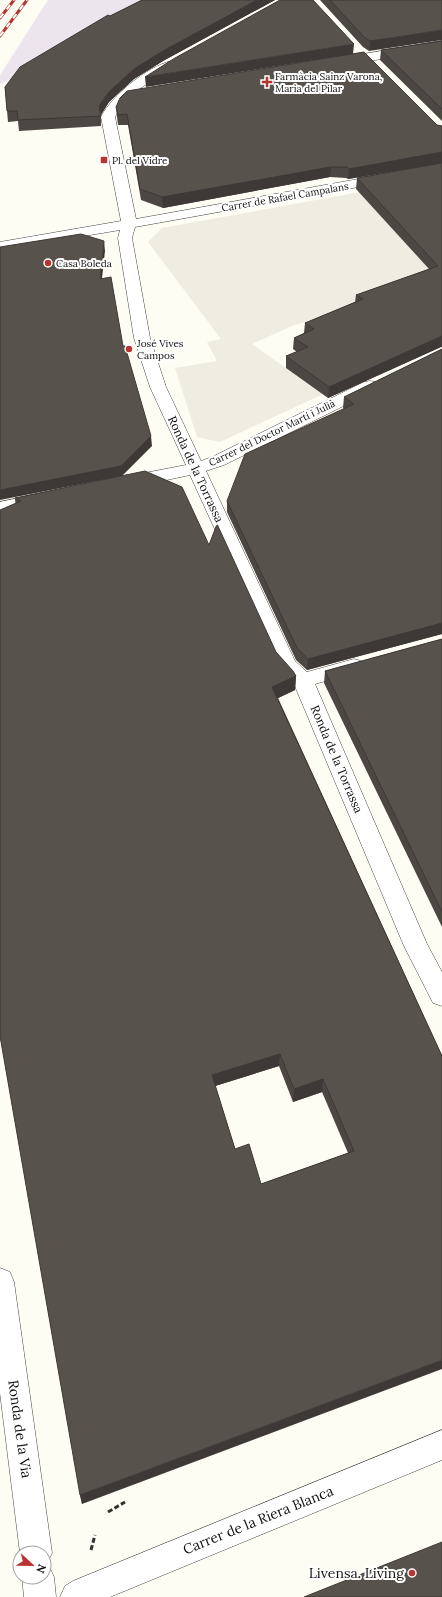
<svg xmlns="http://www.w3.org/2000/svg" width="442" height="1597" viewBox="0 0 442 1597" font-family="Lora,serif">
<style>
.industrial{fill:#ede5ed}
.plaza{fill:#efece1}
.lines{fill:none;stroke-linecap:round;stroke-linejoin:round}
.minor-casing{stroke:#434343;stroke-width:1}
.path{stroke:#323232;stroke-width:3;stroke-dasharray:5 2.5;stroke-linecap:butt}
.minor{fill:#fff;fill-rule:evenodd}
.rail-casing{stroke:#b73431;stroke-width:3}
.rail{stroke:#fff;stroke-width:2;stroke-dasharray:5.5;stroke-linecap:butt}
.wall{fill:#4c4742;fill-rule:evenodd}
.shaded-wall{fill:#3e3936}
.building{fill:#58524d;stroke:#3e3936;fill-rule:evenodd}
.poi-dot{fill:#b73431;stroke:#fff;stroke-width:1.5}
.labels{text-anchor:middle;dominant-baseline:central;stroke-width:4;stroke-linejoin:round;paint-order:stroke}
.far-poi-label{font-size:10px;fill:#101010;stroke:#fff;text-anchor:start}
.far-street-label{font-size:10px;fill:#101010;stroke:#fff}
.street-label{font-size:12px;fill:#101010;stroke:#fff}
.near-street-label{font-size:14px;fill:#101010;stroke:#fff}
.near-poi-label{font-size:14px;fill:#101010;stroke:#fff;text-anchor:end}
</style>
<rect width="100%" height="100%" fill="#fefdf3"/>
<path class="industrial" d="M 48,0 L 163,0 L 36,68 L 0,84 L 0,75 Z"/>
<path class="plaza" d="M 360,192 L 435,276 L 355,306 L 292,326 L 252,344 L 323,394 L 220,442 L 197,437 L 175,368 L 217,361 L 207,342 L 221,339 L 148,242 L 162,228 Z"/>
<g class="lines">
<defs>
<path id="minor" d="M 442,41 L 442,49 L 339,66 L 335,65 L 333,62 L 335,59 L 339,58 Z
M 171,61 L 175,62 L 177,65 L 175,68 C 153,80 126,93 115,117 L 136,219 L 442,164 L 442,172 L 135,227 L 132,238 L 150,338 L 166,387 L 201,461 L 212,457 L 364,382 L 370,381 L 376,382 L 378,386 L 376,390 L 224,465 L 206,471 L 295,661 L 307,672 L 354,659 L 361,661 L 364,666 L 361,671 L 315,684 L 427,944 L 442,972 L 442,1006 L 433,1003 L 404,946 L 294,684 L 280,670 L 277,665 L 190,475 L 129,488 L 123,486 L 120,482 L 123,478 L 129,476 L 186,465 L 150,387 L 134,338 L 118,238 L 120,230 L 0,250 L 0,242 L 121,221 L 101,117 C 112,95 147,67 171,61 Z
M 38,494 L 44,496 L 47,500 L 44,504 L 0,514 L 0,502 Z
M 0,1268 L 10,1272 L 14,1282 L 52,1553 L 46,1565 L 49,1566 L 54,1577 L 56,1597 L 24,1597 L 22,1577 L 44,1577 L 44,1553 L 20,1553 L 0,1393 Z
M 442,1430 L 442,1460 L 110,1597 L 60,1597 L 65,1586 L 73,1581 Z"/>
</defs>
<use href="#minor" class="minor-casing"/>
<path class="path" d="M 108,1512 L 125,1502
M 91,1550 L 95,1535"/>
<use href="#minor" class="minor"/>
<defs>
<path id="rail" d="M 0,18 L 14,0
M 0,36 L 27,0"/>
</defs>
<use href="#rail" class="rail-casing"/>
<use href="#rail" class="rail"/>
</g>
<path class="wall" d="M 142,0 L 275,0 L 163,61 L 134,79 L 109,102 L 101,115 L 101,126 L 19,131 L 18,121 L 8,122 L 5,87 L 110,16 Z
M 320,0 L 442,0 L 369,51 L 363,47 Z
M 442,41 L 442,121 L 380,60 L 381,50 Z
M 116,107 L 437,125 L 442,126 L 442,163 L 348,179 L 346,178 L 330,177 L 163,208 L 141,200 L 128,125 L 118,125 L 117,117 Z
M 442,163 L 442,347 L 441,347 L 328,398 L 286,368 L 286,356 L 297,352 L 293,349 L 294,338 L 304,333 L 305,323 L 355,302 L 356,295 L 429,269 L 356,189 L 357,178 Z
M 442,349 L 442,634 L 307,670 L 296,660 L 227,512 L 227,501 L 344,409 L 343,408 L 344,397 Z
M 15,498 L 209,545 L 276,652 L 296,676 L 295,690 L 278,698 L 442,1056 L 82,1504 L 80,1495 ZM 279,1066 L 293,1102 L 322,1092 L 348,1153 L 261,1184 L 235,1149 L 215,1086 Z
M 442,639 L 442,927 L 324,683 L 325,671 Z"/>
<path class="shaded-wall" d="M 257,0 L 275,0 L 163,61 L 134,79 L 109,102 L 100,116 L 99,106 L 109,92 L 134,69 L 163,51 Z
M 442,30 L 442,40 L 369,51 L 370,41 Z
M 354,44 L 353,54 L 146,87 L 145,77 Z
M 442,152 L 442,163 L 348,179 L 349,169 Z
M 331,167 L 330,177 L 163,208 L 162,197 Z
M 104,241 L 105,251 L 101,288 L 100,279 Z
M 442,336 L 441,347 L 328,398 L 329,387 Z
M 151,436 L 152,446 L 122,476 L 0,500 L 0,490 Z
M 442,623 L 442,634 L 307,670 L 308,659 Z
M 296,676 L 295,690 L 272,701 L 272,687 Z
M 280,1054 L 279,1066 L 212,1087 L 212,1075 Z
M 323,1079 L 322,1092 L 293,1102 L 294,1089 Z
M 442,1360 L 442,1369 L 82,1504 L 80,1495 Z"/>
<path class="building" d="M 142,0 L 257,0 L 163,51 L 134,69 L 109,92 L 99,106 L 101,116 L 18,120 L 17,111 L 7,111 L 5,87 L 20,67 L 108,15 L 110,16 Z
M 280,0 L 313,0 L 354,44 L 145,77 L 175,58 Z
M 330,0 L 442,0 L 442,30 L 370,41 L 364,37 Z
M 442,41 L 442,109 L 381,50 Z
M 364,52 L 437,125 L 442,126 L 442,152 L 349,169 L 347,167 L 331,167 L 162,197 L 140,189 L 127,114 L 118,115 L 116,107 L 120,98 L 127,91 Z
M 442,163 L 442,336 L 329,387 L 286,356 L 308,347 L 294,338 L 314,329 L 305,323 L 363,299 L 356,295 L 438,266 L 357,178 Z
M 81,234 L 104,241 L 100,279 L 111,277 L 123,346 L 125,346 L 151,436 L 121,466 L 0,490 L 0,247 Z
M 442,349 L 442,623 L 308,659 L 297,648 L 227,501 L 245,454 L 354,404 L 344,397 Z
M 145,471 L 182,487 L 209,545 L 217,524 L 276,652 L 293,671 L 296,676 L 272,687 L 442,1056 L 442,1360 L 80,1495 L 0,1036 L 0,510 L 21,501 L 15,498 ZM 280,1054 L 294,1089 L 323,1079 L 354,1151 L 261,1184 L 249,1144 L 235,1149 L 212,1075 Z
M 442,639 L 442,912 L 325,671 Z
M 442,1542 L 442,1597 L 304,1597 Z"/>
<g class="poi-dot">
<path d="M265 76h4v4h4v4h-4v4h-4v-4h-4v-4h4z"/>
<rect x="100" y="156" width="8" height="8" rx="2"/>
<circle cx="48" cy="263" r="4"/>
<circle cx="129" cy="349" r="4"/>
<circle cx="412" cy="1573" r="4"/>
</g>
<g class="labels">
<g class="far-poi-label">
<text x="275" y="76">Farmàcia Sainz Varona,<tspan x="275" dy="12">Maria del Pilar</tspan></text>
<text x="112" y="160">Pl. del Vidre</text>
<text x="56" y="263">Casa Boleda</text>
<text x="137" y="343">José Vives<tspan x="137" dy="12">Campos</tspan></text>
</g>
<g class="far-street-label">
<text transform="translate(285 197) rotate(-10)">Carrer de Rafael Campalans</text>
<text transform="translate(272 433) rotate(-26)">Carrer del Doctor Martí i Julià</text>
</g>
<g class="street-label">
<text transform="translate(196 469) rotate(65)">Ronda de la Torrassa</text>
<text transform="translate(337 759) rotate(67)">Ronda de la Torrassa</text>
</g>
<g class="near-street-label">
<text transform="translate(20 1429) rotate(82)">Ronda de la Via</text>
<text transform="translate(258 1520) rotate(-22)">Carrer de la Riera Blanca</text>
</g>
<g class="near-poi-label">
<text x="404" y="1573">Livensa. Living</text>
</g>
</g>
<g transform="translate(32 1565) rotate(112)"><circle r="19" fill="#ffffff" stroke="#9f9f9f"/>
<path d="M0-3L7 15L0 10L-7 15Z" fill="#b73431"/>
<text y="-6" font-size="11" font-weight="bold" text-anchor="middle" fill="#101010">N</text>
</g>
</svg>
